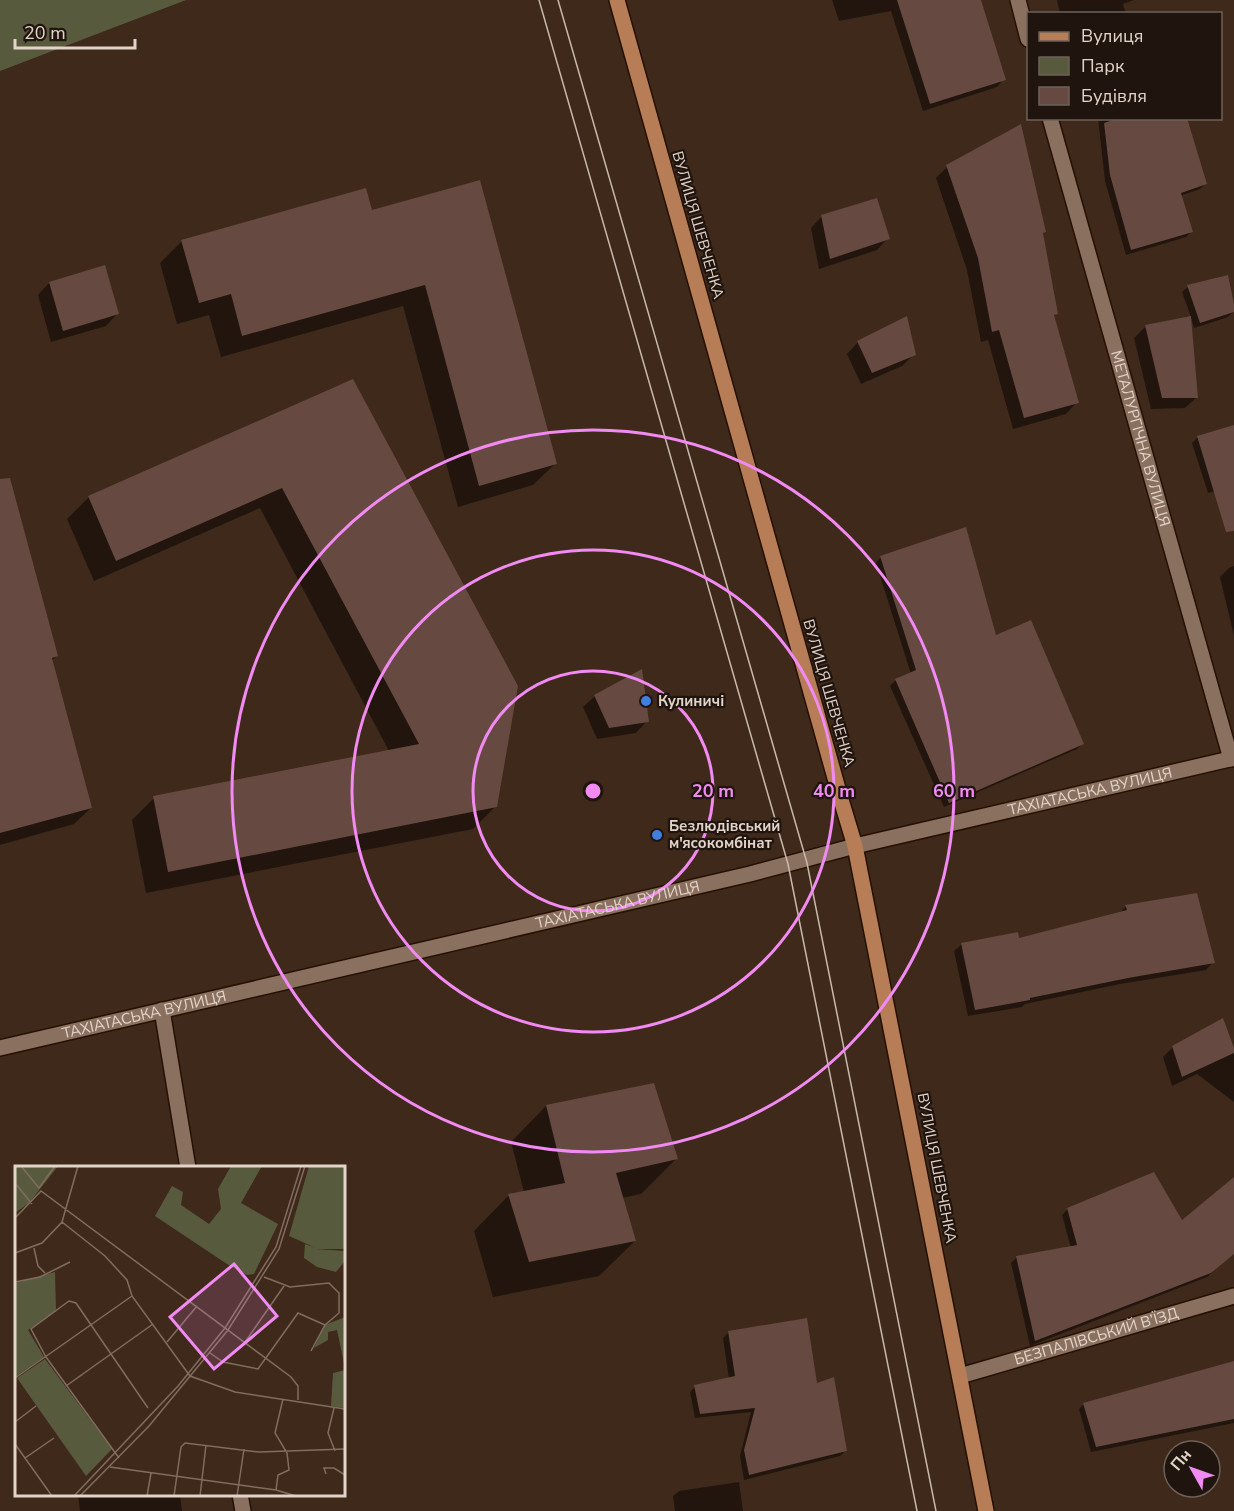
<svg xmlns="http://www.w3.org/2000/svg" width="1234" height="1511" viewBox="0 0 1234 1511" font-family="'Nunito Sans',sans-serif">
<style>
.green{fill:#585a3d}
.shadow{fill:#0007}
.building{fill:#664940}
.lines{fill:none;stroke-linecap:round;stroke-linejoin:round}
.street-casing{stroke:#251103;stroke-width:18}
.primary-casing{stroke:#251103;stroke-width:18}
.street{stroke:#8a705f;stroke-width:15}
.primary{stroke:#b67d56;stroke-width:15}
.tram{stroke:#c8b8ae;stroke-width:1.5}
.ring{fill:none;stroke:#f28af3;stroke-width:3}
.shop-dot{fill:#3f7fe0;stroke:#1f140e;stroke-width:2}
.labels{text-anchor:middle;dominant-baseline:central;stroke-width:4.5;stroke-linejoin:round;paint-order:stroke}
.street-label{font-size:15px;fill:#e3d4ca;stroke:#1f140e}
.poi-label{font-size:15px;font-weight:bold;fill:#e3d4ca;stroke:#1f140e;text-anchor:start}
.inset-road{fill:none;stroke:#816d60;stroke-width:1.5}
.view{fill:#f28af3;fill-opacity:0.15;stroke:#f28af3;stroke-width:3}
.inset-edge{fill:none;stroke:#e3d4ca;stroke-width:3}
.centre{fill:#f28af3;stroke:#1f140e;stroke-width:3}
.ring-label{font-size:18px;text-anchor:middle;font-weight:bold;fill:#f28af3;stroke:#1f140e;stroke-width:4.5;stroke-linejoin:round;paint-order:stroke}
</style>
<rect width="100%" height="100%" fill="#3f291a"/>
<path class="green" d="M 0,0 L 186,0 L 0,71 Z"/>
<path class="shadow" d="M 832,0 L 979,0 L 1004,79 L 997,87 L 923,111 L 891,11 L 839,21 Z
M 1057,0 L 1134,0 L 1123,4 L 1126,14 L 1060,14 Z
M 1098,118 L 1186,118 L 1205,184 L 1200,189 L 1180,196 L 1191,232 L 1186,237 L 1126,255 L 1105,181 Z
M 947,167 L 1042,234 L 1056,314 L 1053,317 L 1077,402 L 1066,414 L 1013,429 L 988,340 L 981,342 L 967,270 L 936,178 Z
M 479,182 L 555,464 L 533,485 L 458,507 L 403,306 L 221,357 L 209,315 L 177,324 L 160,263 L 182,241 L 371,212 Z
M 822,216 L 888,238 L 877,250 L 819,269 L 811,228 Z
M 49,283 L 117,314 L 106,326 L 51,342 L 38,295 Z
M 1188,287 L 1234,311 L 1228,317 L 1194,328 L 1191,318 L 1197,397 L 1185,408 L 1151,409 L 1134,338 L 1146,326 L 1191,317 L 1182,292 Z
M 858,342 L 914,354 L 902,366 L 861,384 L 847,354 Z
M 352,381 L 495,807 L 473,829 L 146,893 L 132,820 L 154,798 L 389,751 L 260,508 L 94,581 L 67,519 L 89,497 Z
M 1234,426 L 1234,485 L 1208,493 L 1192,443 L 1198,437 Z
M 0,514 L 57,656 L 51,661 L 91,808 L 74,824 L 0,845 Z
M 881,557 L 995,637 L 1083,743 L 1077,749 L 944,807 L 890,686 L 896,680 L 911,674 L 876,563 Z
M 1234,566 L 1234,636 L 1220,577 L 1229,568 Z
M 595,696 L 647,721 L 636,733 L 597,739 L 583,707 Z
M 1126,906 L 1213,962 L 1206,970 L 1120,984 L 1025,1004 L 1022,1007 L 968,1016 L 954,951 L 962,944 L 1018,940 L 1120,913 Z
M 1173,1047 L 1234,1053 L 1234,1102 L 1197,1074 L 1172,1086 L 1163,1057 Z
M 546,1106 L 676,1159 L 641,1194 L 622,1198 L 635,1241 L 599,1276 L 493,1297 L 474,1231 L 509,1195 L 524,1192 L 511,1142 Z
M 1068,1209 L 1181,1222 L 1192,1214 L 1213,1272 L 1207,1277 L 1030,1346 L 1011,1263 L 1017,1257 L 1071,1248 L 1062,1215 Z
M 729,1332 L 816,1385 L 846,1450 L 840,1456 L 744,1480 L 740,1456 L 751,1412 L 695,1418 L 690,1392 L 695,1387 L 729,1379 L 723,1338 Z
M 1234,1362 L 1234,1423 L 1091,1452 L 1079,1409 L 1084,1404 Z
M 739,1482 L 743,1511 L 675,1511 L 673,1496 L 679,1491 Z
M 78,1494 L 180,1494 L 182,1511 L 80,1511 Z"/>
<path class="building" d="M 897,0 L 981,0 L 1006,80 L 930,104 Z
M 1119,118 L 1187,118 L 1207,184 L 1181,193 L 1193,232 L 1131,250 L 1110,175 L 1104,123 Z
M 1021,124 L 1046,232 L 1043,233 L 1058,314 L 1054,315 L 1079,403 L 1024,418 L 999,330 L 992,332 L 978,258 L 946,165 Z
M 480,180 L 557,464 L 479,486 L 425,285 L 242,336 L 231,294 L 199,303 L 181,240 L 366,188 L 372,210 Z
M 877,198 L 890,239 L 830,259 L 821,215 Z
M 105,265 L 119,314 L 63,331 L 49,282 Z
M 1228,275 L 1234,304 L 1234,312 L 1200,323 L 1187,285 Z
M 907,316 L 916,355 L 872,373 L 857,341 Z
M 1191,316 L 1198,398 L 1162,398 L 1145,325 Z
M 353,379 L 518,686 L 497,807 L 168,872 L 153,796 L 419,744 L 282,488 L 116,561 L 88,496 Z
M 1234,425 L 1234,531 L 1226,532 L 1197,436 Z
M 10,478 L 58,656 L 52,658 L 92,808 L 0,833 L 0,479 Z
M 966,527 L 996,635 L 1031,620 L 1084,744 L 949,803 L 895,679 L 916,670 L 880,556 Z
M 642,669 L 649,722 L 609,728 L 594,695 Z
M 1197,893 L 1215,963 L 1128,978 L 1030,998 L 1030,1000 L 975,1010 L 961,943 L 1018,932 L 1019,938 L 1127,910 L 1125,905 Z
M 1223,1018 L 1234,1048 L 1234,1053 L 1182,1077 L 1172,1046 Z
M 654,1083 L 678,1159 L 616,1173 L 636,1241 L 529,1262 L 508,1194 L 565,1183 L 546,1105 Z
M 1154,1172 L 1182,1220 L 1234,1177 L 1234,1254 L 1211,1273 L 1035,1341 L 1016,1256 L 1077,1245 L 1067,1208 Z
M 807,1318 L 817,1383 L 834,1377 L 847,1451 L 749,1475 L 744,1450 L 755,1408 L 700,1414 L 694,1385 L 735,1376 L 728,1331 Z
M 1234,1361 L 1234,1419 L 1096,1447 L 1083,1403 Z"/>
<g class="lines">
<defs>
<g id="street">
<path d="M 1018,0 L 1028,39"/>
<path id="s1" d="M 1050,118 L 1231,759"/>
<path d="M 162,1010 L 188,1168"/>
<path id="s2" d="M 0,1048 L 750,874 L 855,846 L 1234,758"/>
<path id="s3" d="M 960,1376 L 1234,1296"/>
<path d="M 240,1494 L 243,1511"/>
</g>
<path id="primary" d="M 617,0 L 842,803 L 855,846 L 986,1511"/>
</defs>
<use href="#street" class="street-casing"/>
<use href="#primary" class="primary-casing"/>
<use href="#street" class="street"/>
<use href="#primary" class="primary"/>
<path class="tram" d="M 539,0 L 788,864 L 917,1511
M 558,0 L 807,863 L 936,1511"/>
</g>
<g class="ring">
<circle cx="593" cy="791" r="120"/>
<circle cx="593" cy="791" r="241"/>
<circle cx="593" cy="791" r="361"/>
</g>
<g class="shop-dot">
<circle cx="646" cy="701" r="6"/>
<circle cx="657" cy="835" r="6"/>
</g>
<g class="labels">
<g class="street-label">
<text transform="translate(698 225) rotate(74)">ВУЛИЦЯ ШЕВЧЕНКА</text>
<text stroke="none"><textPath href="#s1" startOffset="333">МЕТАЛУРГІЧНА ВУЛИЦЯ</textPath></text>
<text transform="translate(829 693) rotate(74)">ВУЛИЦЯ ШЕВЧЕНКА</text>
<text stroke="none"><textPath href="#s2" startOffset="1120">ТАХІАТАСЬКА ВУЛИЦЯ</textPath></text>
<text stroke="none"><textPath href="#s2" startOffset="634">ТАХІАТАСЬКА ВУЛИЦЯ</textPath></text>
<text stroke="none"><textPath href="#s2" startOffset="148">ТАХІАТАСЬКА ВУЛИЦЯ</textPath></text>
<text transform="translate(937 1168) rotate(79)">ВУЛИЦЯ ШЕВЧЕНКА</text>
<text stroke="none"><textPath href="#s3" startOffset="142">БЕЗПАЛІВСЬКИЙ В’ЇЗД</textPath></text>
</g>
<g class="poi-label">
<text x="658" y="701">Кулиничі</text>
<text x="669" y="826">Безлюдівський<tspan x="669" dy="17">м'ясокомбінат</tspan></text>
</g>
</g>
<g transform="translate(15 1166)">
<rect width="330" height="330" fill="#3f291a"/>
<path d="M 0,0 L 43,0 L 14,37 L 0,47 ZM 216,0 L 247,0 L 226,37 L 263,58 L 239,108 L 232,109 L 212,98 L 140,50 L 157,20 L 168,26 L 166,39 L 194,58 L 206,43 L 203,23 ZM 294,0 L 330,0 L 330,83 L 301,83 L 330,85 L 330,95 L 321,106 L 302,101 L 289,92 L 290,78 L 301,82 L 274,70 ZM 40,106 L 41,145 L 13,164 L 29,191 L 0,211 L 0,117 ZM 330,151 L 330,202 L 322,164 L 313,166 L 313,174 L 299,182 L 310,159 ZM 30,193 L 97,283 L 71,310 L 2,212 ZM 330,204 L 330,242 L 316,240 L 318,207 Z" fill="#585a3d"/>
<path class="inset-road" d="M 6,0 L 24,22 L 40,0M 0,17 L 17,38M 0,52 L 26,25 L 276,211 L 283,220 L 283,234M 47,56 L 90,90 L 112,114 L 117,130 L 175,210 L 220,226 L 330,243M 19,82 L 23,100 L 30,107M 0,87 L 27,77 L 47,56 L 63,0M 249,111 L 275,121 L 314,117 L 324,127 L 324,147 L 310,159 L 296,185M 0,116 L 25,111 L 55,96M 152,176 L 182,140M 230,176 L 269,120M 195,187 L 208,196 L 243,203 L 283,147 L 310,159M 0,212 L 117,130M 51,220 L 138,158M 319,242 L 313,267 L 320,285M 0,256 L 21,240M 0,278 L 37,330M 10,292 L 39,272M 104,292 L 31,191 L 16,163 L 54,135 L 61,137 L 133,242M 95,301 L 261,324 L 281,330M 311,308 L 309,302 L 319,302 L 330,309M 261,324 L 263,309 L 274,304 L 272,287 L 260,267 L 268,233M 59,330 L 163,220 L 210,162 L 261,81 L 286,0M 65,330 L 134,260 L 213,164 L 264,83 L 290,0M 132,330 L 136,307M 159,330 L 166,281 L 170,277 L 244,286 L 330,283M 185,330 L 191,279M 222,330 L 229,283"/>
<path class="view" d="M 219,98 L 262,150 L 199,203 L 155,151 Z"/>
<rect width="330" height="330" class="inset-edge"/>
</g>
<circle cx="593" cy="791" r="9" class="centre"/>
<g class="ring-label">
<text x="713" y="797">20 m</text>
<text x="834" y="797">40 m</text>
<text x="954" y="797">60 m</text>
</g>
<rect x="1027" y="12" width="195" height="108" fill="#1f140e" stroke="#6d6159" stroke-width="1.5"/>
<rect x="1039" y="32" width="30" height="9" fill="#b67d56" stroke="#6d6159" stroke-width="1.5"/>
<text x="1081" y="42" font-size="18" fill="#e3d4ca">Вулиця</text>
<rect x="1039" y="57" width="30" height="18" fill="#585a3d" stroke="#6d6159" stroke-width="1.5"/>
<text x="1081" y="72" font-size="18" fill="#e3d4ca">Парк</text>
<rect x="1039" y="87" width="30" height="18" fill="#664940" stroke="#6d6159" stroke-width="1.5"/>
<text x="1081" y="102" font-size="18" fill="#e3d4ca">Будівля</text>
<g transform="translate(1192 1469) rotate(310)"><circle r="28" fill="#1f140e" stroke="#6d6159" stroke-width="1.5"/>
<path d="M0-4.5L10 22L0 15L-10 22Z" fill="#f28af3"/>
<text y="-9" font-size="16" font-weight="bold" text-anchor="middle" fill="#e3d4ca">Пн</text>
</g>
<path d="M15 39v9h120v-9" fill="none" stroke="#e3d4ca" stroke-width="3"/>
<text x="24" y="39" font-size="18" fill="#e3d4ca" stroke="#1f140e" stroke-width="4.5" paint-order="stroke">20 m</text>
</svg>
